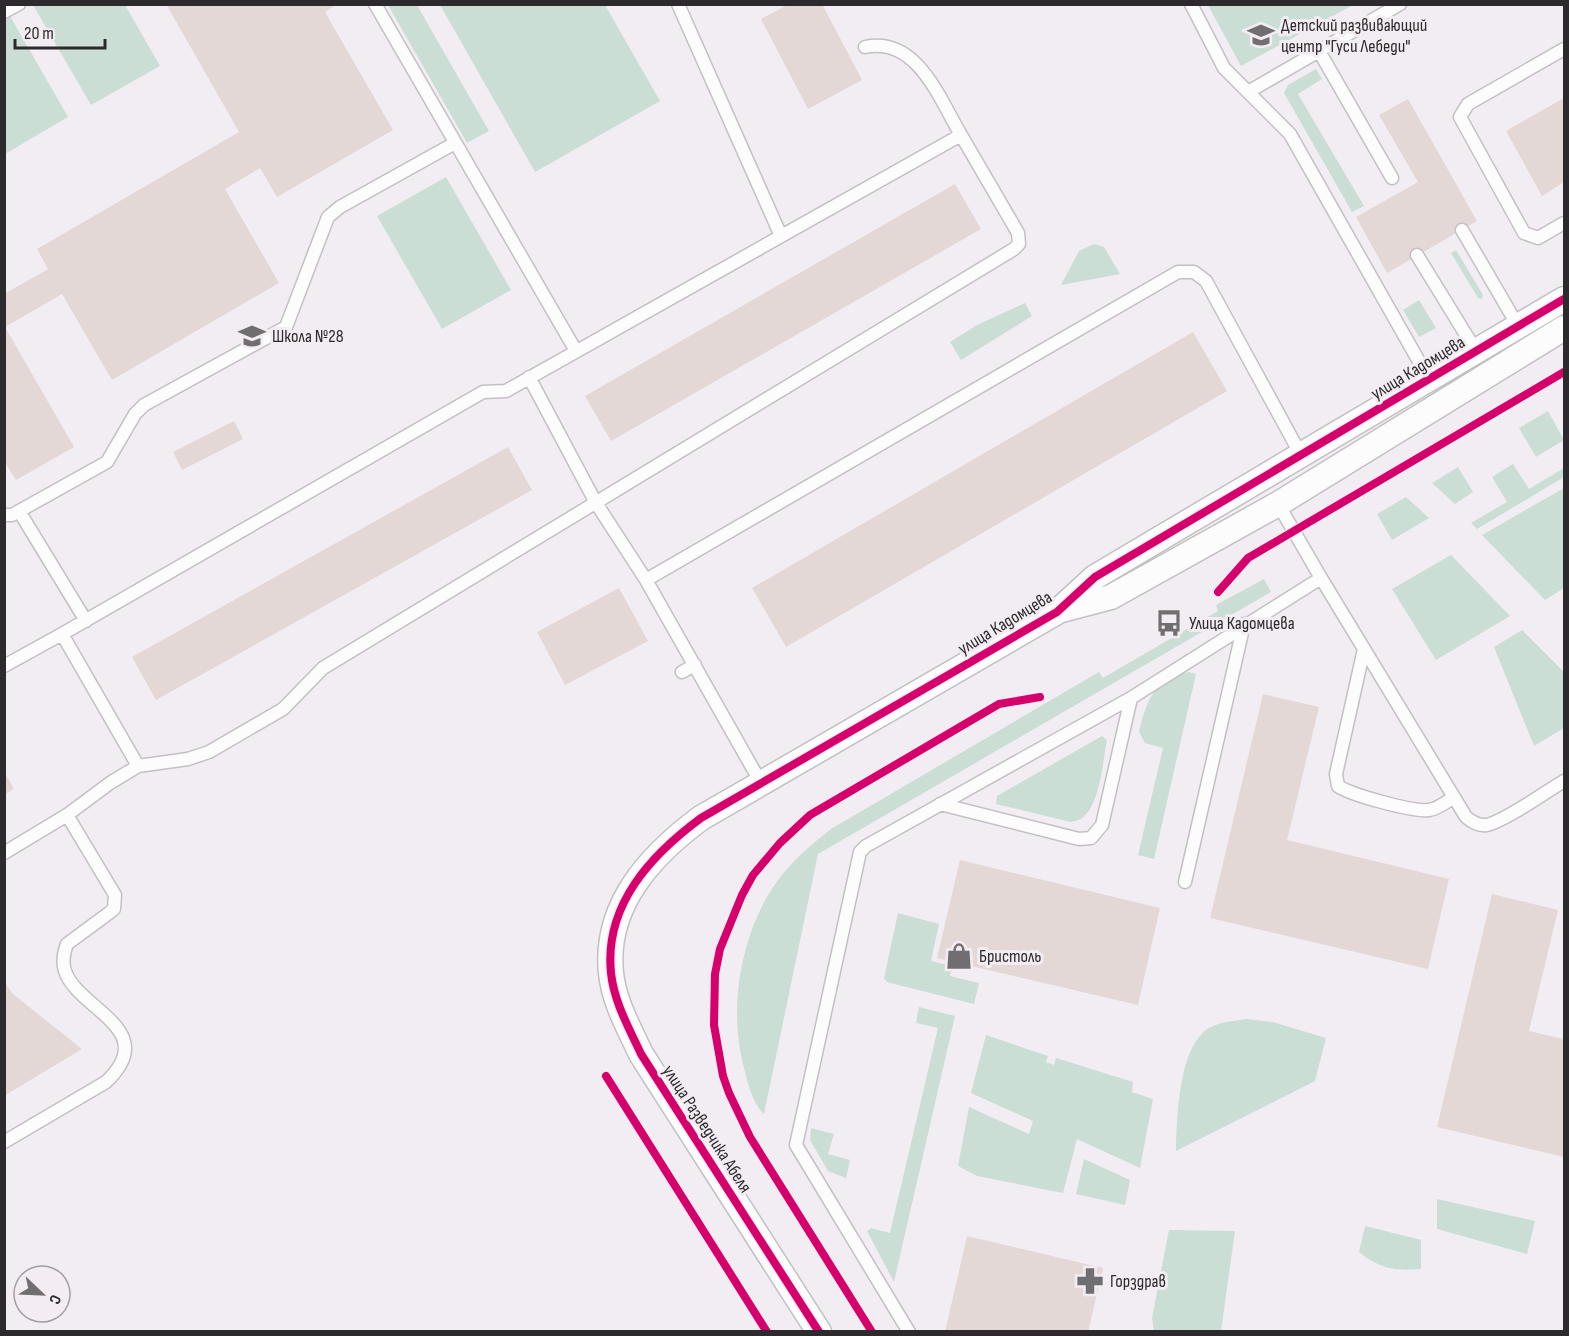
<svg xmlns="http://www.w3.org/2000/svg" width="1569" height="1336" viewBox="0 0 1569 1336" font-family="'Sofia Sans Condensed',sans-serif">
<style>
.green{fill:#caded5}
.building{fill:#e3d8d5}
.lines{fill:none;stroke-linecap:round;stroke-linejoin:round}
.service-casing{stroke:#c3c0c3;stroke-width:15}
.minor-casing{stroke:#c3c0c3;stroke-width:27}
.service{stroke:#fdfcfd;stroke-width:12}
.minor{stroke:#fdfcfd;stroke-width:24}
.cycleway-casing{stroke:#f3ecf3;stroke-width:11}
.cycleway{stroke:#d6006c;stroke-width:8}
.labels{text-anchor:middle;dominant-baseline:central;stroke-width:6;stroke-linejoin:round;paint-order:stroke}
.poi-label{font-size:18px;fill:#2c2a2c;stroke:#f3ecf3;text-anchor:start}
.street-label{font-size:18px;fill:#2c2a2c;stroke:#f3ecf3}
</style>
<rect width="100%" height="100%" fill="#f2edf2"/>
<path class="green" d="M 33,5 L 125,5 L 160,66 L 91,105 Z
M 388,5 L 417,5 L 489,131 L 467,143 Z
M 440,5 L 605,5 L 660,101 L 535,172 Z
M 1208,5 L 1353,5 L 1241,66 Z
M 10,16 L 68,117 L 5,154 L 4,19 Z
M 1316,69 L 1322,79 L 1298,94 L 1364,206 L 1352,212 L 1284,93 L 1288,85 Z
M 446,177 L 511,290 L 442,329 L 377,216 Z
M 1094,244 L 1104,247 L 1120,274 L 1061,285 L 1079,251 Z
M 1456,250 L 1483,295 L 1482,299 L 1478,298 L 1451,253 Z
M 1419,300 L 1436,328 L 1419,337 L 1403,310 Z
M 1025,303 L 1032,316 L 961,360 L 950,342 L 977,325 Z
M 1548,411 L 1564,440 L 1536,457 L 1519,428 Z
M 1513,464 L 1529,489 L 1564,468 L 1564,477 L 1477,529 L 1471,523 L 1507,502 L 1492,477 Z
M 1458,467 L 1473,492 L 1455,504 L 1432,483 Z
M 1564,488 L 1564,588 L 1545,600 L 1482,535 Z
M 1406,497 L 1429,518 L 1392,540 L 1377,514 Z
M 1451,555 L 1510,616 L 1436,660 L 1392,589 Z
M 1264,579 L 1271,592 L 818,854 L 764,1114 C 752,1103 747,1080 743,1064 C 728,1005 742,929 778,880 C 793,860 812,844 831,829 L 1099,672 L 1103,678 L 1218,611 L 1216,605 Z
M 1522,630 L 1564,672 L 1564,728 L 1534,746 L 1494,647 Z
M 1189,672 L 1196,674 L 1154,859 L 1138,855 L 1163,748 L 1145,743 L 1139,732 C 1146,703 1154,677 1189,672 Z
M 1102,736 L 1107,740 C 1102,764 1100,820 1071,822 L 996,804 L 997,796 Z
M 898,913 L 939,924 L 931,961 L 952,966 L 950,976 L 979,983 L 974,1004 L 887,982 L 884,978 Z
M 919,1007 L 955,1016 L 894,1282 L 867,1231 L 871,1228 L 890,1233 L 938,1028 L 916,1023 Z
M 1247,1019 L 1273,1022 L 1326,1038 L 1315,1081 L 1176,1151 C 1177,1119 1178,1052 1206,1030 C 1217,1022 1233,1021 1247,1019 Z
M 986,1035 L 1048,1056 L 1046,1062 L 1054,1065 L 1056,1058 L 1133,1082 L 1132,1092 L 1153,1099 L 1140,1168 L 1077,1139 L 1063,1193 L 977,1176 L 958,1166 L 969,1107 L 1029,1134 L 1033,1121 L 971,1093 Z
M 811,1128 L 834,1134 L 828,1154 L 850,1160 L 846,1178 L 828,1171 L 810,1140 Z
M 1084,1159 L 1130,1180 L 1125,1205 L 1076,1194 Z
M 1437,1199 L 1535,1221 L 1527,1254 L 1437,1229 Z
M 1365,1226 L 1421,1240 L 1421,1269 C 1393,1271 1381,1269 1359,1252 Z
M 1169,1230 L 1235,1231 L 1221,1331 L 1154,1331 L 1152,1318 Z"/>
<path class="building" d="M 166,4 L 337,4 L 325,12 L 393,130 L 277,197 L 260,168 L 225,189 L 279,283 L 112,380 L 62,294 L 5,327 L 74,447 L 16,480 L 4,461 L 4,294 L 48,269 L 37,249 L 239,132 Z
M 789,4 L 822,4 L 862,80 L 808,109 L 761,19 Z
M 1564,98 L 1564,182 L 1542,196 L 1506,131 Z
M 1408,99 L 1477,221 L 1387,273 L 1356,217 L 1418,182 L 1379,115 Z
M 955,184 L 981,229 L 611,441 L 585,396 Z
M 1193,332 L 1227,391 L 786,647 L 752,588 Z
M 234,421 L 243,439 L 182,470 L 173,452 Z
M 508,447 L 532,490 L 156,700 L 132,657 Z
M 619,588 L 648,641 L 565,685 L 537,632 Z
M 1263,694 L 1319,707 L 1287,840 L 1449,879 L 1428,969 L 1210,918 Z
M 4,771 L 14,789 L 4,795 Z
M 960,860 L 1160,908 L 1138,1005 L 937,958 Z
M 1492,894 L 1558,910 L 1529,1031 L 1564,1039 L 1564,1157 L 1437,1127 Z
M 4,981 L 13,994 L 82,1049 L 4,1096 Z
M 967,1236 L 1103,1268 L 1088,1332 L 945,1332 Z"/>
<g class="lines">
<defs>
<path id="service" d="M 375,4 L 576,351
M 678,4 L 781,236
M 1191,4 L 1224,68 L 1290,134 L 1429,379
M 4,12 L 19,4
M 865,47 C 917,36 939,98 961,135
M 1564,49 L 1468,104 L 1460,117 L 1524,233 L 1538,238 L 1564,223
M 1319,51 L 1392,178
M 1248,92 L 1400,4
M 1462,230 L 1518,326
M 1417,255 L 1476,351
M 529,377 L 596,503 L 646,580 L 761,783
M 19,511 L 86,621
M 4,515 L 12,515 L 107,462 L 135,414 L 144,405 L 286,327 L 328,217 L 340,207 L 455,143
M 1321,578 L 1466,817 C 1472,822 1478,826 1487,825 C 1505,821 1547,791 1564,781
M 646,580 L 1178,272 L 1194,272 L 1206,281 L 1301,455
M 1364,649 L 1336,774 L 1338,786 C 1351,795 1413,812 1429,810 C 1438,809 1446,802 1454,797
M 4,666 L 62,634
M 682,672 L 695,665
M 940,804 L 1079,839 L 1091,838 L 1102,825 L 1131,698
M 4,853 L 67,815 L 110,783 L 138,766 L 188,759 L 209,752 L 283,709 L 323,668 L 1014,249 L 1019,244 L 1018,233 L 961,135 L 506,391 L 483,392 L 62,634 L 138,766
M 1185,882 L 1244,624
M 4,1142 L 106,1082 C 162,1029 78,1010 65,971 C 62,962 64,952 67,944 L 109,913 L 114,909 L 115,895 L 67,815
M 909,1332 L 796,1145 L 860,852 L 866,846 L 1131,698 L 1321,578 L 1278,504"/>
<path id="minor" d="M 1062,610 L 1111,597 L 1278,504 L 1564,328
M 819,1332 L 641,1054 C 629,1028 614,1002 611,973 C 604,905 651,855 701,818 L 1057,612 L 1095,577 L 1564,299"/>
</defs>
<use href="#service" class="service-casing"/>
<use href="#minor" class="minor-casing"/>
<use href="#service" class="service"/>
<use href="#minor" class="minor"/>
<defs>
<path id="cycleway" d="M 1218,592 L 1248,558 L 1564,372
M 606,1076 L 767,1332
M 819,1332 L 641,1054 C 629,1028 614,1002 611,973 C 604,905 651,855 701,818 L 1057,612 L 1095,577 L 1564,299
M 872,1332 L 750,1137 L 729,1093 L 723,1076 L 714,1025 L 715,974 L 720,949 L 742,895 L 753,875 L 780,843 L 810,815 L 999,704 L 1040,697"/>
</defs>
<use href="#cycleway" class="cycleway-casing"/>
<use href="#cycleway" class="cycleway"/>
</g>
<defs>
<symbol id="school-bare" viewBox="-9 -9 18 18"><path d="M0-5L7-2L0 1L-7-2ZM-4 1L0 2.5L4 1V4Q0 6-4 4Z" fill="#716e71" stroke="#f3ecf3" stroke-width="2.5" paint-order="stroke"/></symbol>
<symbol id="bus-bare" viewBox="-9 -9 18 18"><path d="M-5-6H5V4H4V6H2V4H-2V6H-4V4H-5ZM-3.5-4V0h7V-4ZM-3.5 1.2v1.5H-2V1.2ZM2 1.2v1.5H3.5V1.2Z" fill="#716e71" stroke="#f3ecf3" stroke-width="2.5" paint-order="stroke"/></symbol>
<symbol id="shop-bare" viewBox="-9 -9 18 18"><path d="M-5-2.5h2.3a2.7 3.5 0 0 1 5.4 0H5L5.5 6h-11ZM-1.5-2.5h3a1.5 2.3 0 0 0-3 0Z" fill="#716e71" stroke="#f3ecf3" stroke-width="2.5" paint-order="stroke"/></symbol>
<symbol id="pharmacy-bare" viewBox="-9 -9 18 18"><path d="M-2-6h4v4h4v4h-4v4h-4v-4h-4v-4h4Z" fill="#716e71" stroke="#f3ecf3" stroke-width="2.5" paint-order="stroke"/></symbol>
</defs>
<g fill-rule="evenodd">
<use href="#school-bare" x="1242" y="16" width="38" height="38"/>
<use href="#school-bare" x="233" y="317" width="38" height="38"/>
<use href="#bus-bare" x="1150" y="604" width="38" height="38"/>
<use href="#shop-bare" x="940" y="937" width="38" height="38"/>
<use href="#pharmacy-bare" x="1071" y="1262" width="38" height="38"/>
</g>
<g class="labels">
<g class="poi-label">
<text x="1281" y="25">Детский развивающий<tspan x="1281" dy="21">центр "Гуси Лебеди"</tspan></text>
<text x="272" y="336">Школа №28</text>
<text x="1189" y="623">Улица Кадомцева</text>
<text x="979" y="956">Бристоль</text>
<text x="1110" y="1281">Горздрав</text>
</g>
<g class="street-label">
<text transform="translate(1418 368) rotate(-31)">улица Кадомцева</text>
<text transform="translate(1005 623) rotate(-31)">улица Кадомцева</text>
<text transform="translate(707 1129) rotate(57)">улица Разведчика Абеля</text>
</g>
</g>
<rect width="1569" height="1336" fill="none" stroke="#2c2a2c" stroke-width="12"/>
<g transform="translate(42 1294) rotate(113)"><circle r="28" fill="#f3ecf3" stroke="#a39ea3" stroke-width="1.5"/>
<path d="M0-4.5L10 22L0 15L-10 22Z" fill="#716e71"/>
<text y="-9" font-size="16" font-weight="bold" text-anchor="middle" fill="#2c2a2c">С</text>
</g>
<path d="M15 39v9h90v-9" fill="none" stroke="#2c2a2c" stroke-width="3"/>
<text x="24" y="39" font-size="18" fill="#2c2a2c" stroke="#f3ecf3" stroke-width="4.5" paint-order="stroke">20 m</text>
</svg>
